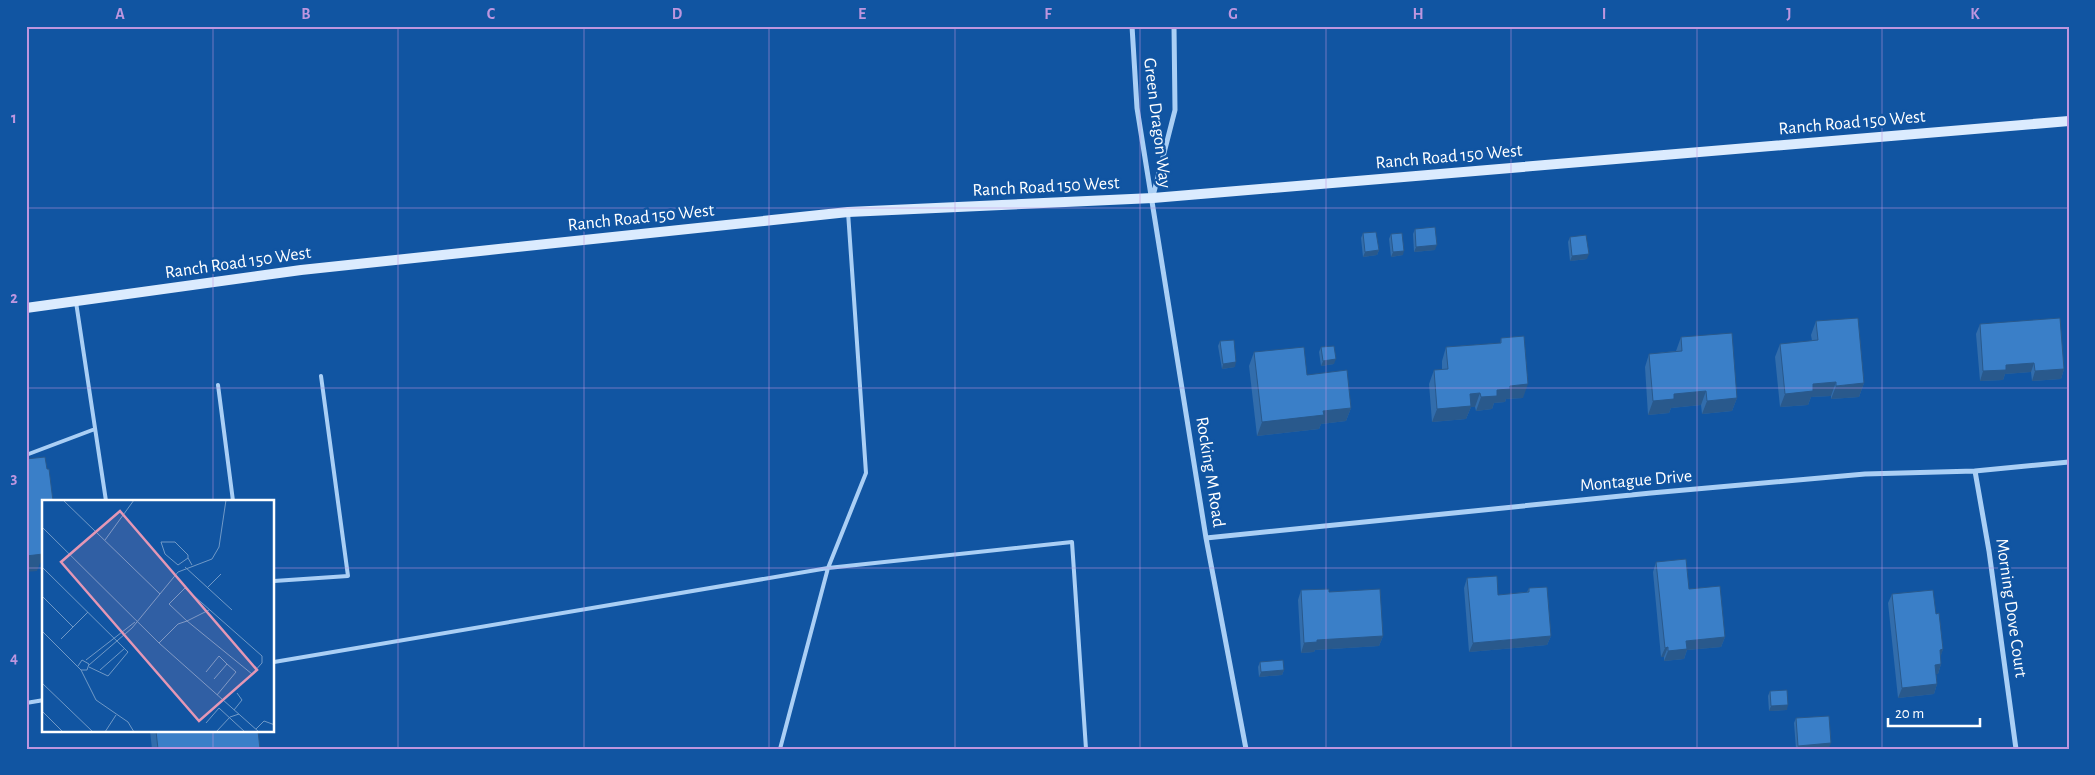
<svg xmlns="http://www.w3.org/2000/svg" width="2095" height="775" viewBox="0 0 2095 775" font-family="'Alegreya Sans',sans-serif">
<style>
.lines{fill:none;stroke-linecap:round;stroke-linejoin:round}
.lane{stroke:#aacff5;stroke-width:4}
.street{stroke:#aacff5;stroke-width:5}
.secondary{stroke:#dbebfe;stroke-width:10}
.wall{fill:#326dac}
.shaded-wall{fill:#29598c}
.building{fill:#3a7fc8;stroke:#29598c}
.grid{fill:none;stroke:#bd96df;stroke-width:1;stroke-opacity:0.55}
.labels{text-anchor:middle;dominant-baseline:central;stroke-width:5;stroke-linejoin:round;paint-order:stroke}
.street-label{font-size:18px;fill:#fff;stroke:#1155a2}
.inset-road{fill:none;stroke:#7099c7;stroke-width:1}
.view{fill:#e497b5;fill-opacity:0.15;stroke:#e497b5;stroke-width:2.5}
.inset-edge{fill:none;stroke:#fff;stroke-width:2.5}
.neatline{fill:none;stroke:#bd96df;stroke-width:2}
.grid-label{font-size:16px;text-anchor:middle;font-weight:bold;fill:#bd96df}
</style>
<rect width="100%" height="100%" fill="#1155a2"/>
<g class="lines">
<path class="lane" d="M 76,302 L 106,501
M 218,385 L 233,501
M 26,455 L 95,429
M 274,581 L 348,576 L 321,376
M 274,662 L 828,568 L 1072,542 L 1086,749
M 26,703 L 44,700
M 780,749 L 828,568 L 866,473 L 848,212"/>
<path class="street" d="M 1132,26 L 1137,108 L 1206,538 L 1246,749
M 1153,196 L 1175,110 L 1174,26
M 1975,471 L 1989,551 L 2016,749
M 1206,538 L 1651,493 L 1865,474 L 1975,471 L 2069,462"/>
<path class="secondary" d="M 26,308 L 301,270 L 848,212 L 1153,198 L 2069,121"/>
</g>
<path class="wall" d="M 1415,229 L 1435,250 L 1414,252 L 1413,234 Z
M 1363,233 L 1379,250 L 1377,255 L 1363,257 L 1361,238 Z
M 1391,234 L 1403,255 L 1391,257 L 1389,239 Z
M 1570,237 L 1587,259 L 1570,261 L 1568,242 Z
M 1816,321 L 1864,383 L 1859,397 L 1831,399 L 1831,396 L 1811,397 L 1808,405 L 1780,407 L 1775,357 L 1780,344 L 1812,341 L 1811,335 Z
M 1980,324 L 2064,369 L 2061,379 L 2032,381 L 2031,372 L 2005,374 L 2003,380 L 1980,381 L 1976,334 Z
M 1681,337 L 1737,398 L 1732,411 L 1702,414 L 1701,405 L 1671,408 L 1669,413 L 1648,415 L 1645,367 L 1649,354 L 1676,351 Z
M 1501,338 L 1523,398 L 1506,399 L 1505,402 L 1494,403 L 1492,409 L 1476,411 L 1475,407 L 1471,407 L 1466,419 L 1432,422 L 1429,384 L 1434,370 L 1442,370 L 1442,361 L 1446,347 L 1500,343 Z
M 1220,341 L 1235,367 L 1222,369 L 1218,346 Z
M 1321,347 L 1334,364 L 1321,366 L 1319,352 Z
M 1254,352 L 1307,375 L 1351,408 L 1346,421 L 1321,424 L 1319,429 L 1257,436 L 1249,366 Z
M 1656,562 L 1689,589 L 1725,637 L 1721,647 L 1687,650 L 1684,659 L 1664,661 L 1664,657 L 1661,657 L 1653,572 Z
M 1467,578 L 1498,595 L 1527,592 L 1529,588 L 1551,636 L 1547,645 L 1469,652 L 1464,588 Z
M 1301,590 L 1329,592 L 1383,636 L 1379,646 L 1315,650 L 1314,652 L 1301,653 L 1298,600 Z
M 1892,594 L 1936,614 L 1943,649 L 1940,657 L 1941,664 L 1938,674 L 1936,674 L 1937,684 L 1934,694 L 1898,698 L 1888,603 Z
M 1260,662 L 1284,670 L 1282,675 L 1259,677 L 1258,667 Z
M 1770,691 L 1787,710 L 1769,711 L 1768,696 Z
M 1796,718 L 1829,748 L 1796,749 L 1794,723 Z
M 150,731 L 258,731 L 260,749 L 152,749 Z"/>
<path class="shaded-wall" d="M 1437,245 L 1435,250 L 1414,252 L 1416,247 Z
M 1379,250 L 1377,255 L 1363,257 L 1365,252 Z
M 1404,251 L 1403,255 L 1391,257 L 1393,252 Z
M 1589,254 L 1587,259 L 1570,261 L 1572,256 Z
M 1336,359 L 1334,364 L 1321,366 L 1323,361 Z
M 1236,362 L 1235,367 L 1222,369 L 1223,364 Z
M 2034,363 L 2031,372 L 2005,374 L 2003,380 L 1980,381 L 1983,371 L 2006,365 Z
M 2064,369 L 2061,379 L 2032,381 L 2035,371 Z
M 1836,382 L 1831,396 L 1811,397 L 1808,405 L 1780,407 L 1785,394 L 1813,384 Z
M 1864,383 L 1859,397 L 1831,399 L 1836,386 Z
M 1528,384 L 1523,398 L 1506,399 L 1505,402 L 1494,403 L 1492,409 L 1476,411 L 1481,397 L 1497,390 L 1510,386 Z
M 1706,391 L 1701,405 L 1671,408 L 1669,413 L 1648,415 L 1653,401 L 1674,394 Z
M 1480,393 L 1475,407 L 1471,407 L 1466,419 L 1432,422 L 1437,409 L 1470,394 Z
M 1737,398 L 1732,411 L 1702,414 L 1707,401 Z
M 1351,408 L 1346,421 L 1321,424 L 1319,429 L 1257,436 L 1262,422 L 1323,411 Z
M 44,546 L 44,562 L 40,563 L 37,571 L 26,572 L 26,556 Z
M 1383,636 L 1379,646 L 1315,650 L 1314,652 L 1301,653 L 1304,643 L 1317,640 Z
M 1551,636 L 1547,645 L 1469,652 L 1473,643 Z
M 1725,637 L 1721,647 L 1687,650 L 1684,659 L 1664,661 L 1668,651 L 1686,641 Z
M 1668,647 L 1664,657 L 1661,657 L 1665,648 Z
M 1943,649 L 1940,659 L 1940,650 Z
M 1941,664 L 1938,674 L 1932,675 L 1935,665 Z
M 1284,670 L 1282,675 L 1259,677 L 1261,672 Z
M 1937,684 L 1934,694 L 1898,698 L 1902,688 Z
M 1788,705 L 1787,710 L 1769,711 L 1771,706 Z
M 1831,743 L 1829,748 L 1797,749 L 1798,746 Z"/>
<path class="building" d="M 1435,227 L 1437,245 L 1416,247 L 1415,229 Z
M 1376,232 L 1379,250 L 1365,252 L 1363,233 Z
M 1402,233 L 1404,251 L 1393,252 L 1391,234 Z
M 1586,235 L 1589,254 L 1572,256 L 1570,237 Z
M 1858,318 L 1864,383 L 1836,386 L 1836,382 L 1813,384 L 1813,391 L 1785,394 L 1780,344 L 1818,340 L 1816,321 Z
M 2060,318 L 2064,369 L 2035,371 L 2034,363 L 2006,365 L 2006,370 L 1983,371 L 1980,324 Z
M 1732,333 L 1737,398 L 1707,401 L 1706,391 L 1674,394 L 1674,399 L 1653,401 L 1649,354 L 1682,351 L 1681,337 Z
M 1524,336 L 1528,384 L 1510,386 L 1510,389 L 1497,390 L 1497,396 L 1481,397 L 1480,393 L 1470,394 L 1471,406 L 1437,409 L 1434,370 L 1448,369 L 1446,347 L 1501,343 L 1501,338 Z
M 1234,340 L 1236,362 L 1223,364 L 1220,341 Z
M 1334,346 L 1336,359 L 1323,361 L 1321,347 Z
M 1304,347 L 1307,375 L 1347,370 L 1351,408 L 1323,411 L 1324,415 L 1262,422 L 1254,352 Z
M 45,457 L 47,469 L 49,469 L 53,501 L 44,501 L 44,546 L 43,547 L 43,554 L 26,556 L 26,459 Z
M 1686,559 L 1689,589 L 1720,586 L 1725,637 L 1686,641 L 1687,649 L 1668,651 L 1668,647 L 1665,648 L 1656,562 Z
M 1497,576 L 1498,595 L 1529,592 L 1529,588 L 1547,587 L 1551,636 L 1473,643 L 1467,578 Z
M 1329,589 L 1329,592 L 1380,589 L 1383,636 L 1317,640 L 1317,642 L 1304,643 L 1301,590 Z
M 1933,590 L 1936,614 L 1939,613 L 1943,649 L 1940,650 L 1941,664 L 1935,665 L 1937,684 L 1902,688 L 1892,594 Z
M 1283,660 L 1284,670 L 1261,672 L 1260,662 Z
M 1787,690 L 1788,705 L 1771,706 L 1770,691 Z
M 1829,716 L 1831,743 L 1798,746 L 1796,718 Z
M 156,731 L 258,731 L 260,749 L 158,749 Z"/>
<path class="grid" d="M 213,26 L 213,501M 398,26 L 398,749M 584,26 L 584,749M 769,26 L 769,749M 955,26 L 955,749M 1140,26 L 1140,749M 1326,26 L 1326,749M 1511,26 L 1511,749M 1697,26 L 1697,749M 1882,26 L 1882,749M 26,208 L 2069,208M 26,388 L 2069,388M 26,568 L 44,568M 274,568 L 2069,568M 213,731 L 213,749"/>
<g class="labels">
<g class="street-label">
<text transform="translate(1157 123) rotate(83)">Green Dragon Way</text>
<text transform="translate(1852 123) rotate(-5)">Ranch Road 150 West</text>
<text transform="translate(1449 157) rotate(-5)">Ranch Road 150 West</text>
<text transform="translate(1046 187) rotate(-3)">Ranch Road 150 West</text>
<text transform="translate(641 218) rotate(-6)">Ranch Road 150 West</text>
<text transform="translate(238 263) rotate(-8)">Ranch Road 150 West</text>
<text transform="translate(1210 472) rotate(81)">Rocking M Road</text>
<text transform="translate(1636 481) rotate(-5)">Montague Drive</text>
<text transform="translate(2011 608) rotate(82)">Morning Dove Court</text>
</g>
</g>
<g transform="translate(42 500)">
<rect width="232" height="232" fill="#1155a2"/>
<path class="inset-road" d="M 21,0 L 118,94M 0,27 L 117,143 L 217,232M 63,40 L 92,0M 146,58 L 136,65 L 123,54 L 119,42 L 133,42 L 146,55 L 146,58 L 150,65M 0,67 L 86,152 L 66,176 L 47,167M 143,67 L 190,110M 165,88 L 179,74M 0,96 L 31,127M 0,131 L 39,170 L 45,170 L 47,164 L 40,160 L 36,166M 19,139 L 46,112M 117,143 L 136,124 L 145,121 L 210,174 L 220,163 L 220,156 L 143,88 L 127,104 L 145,121 L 167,110M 44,160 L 93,122M 47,165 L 90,128 L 136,72 L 170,59 L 177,47 L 184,0M 39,170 L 54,200 L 86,222 L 92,232M 58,170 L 83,148M 164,172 L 177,156 L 185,164M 172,179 L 185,164 L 194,172 L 175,195M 0,183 L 51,232M 192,210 L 200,200 L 195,193M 0,211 L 21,232M 164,223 L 177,208 L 203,232M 214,229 L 222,221 L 233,225M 63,232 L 74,215M 174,232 L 188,217 L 197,214"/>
<path class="view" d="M 78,11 L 215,170 L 157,221 L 19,62 Z"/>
<rect width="232" height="232" class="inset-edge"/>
</g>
<rect width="2095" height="775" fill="none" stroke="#1155a2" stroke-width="55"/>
<path d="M1888 718v8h92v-8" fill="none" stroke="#ffffff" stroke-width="2.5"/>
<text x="1895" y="718" font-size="15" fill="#ffffff" stroke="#1155a2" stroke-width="4" paint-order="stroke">20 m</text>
<rect x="28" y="28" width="2040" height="720" class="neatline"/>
<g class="grid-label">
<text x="120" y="19">A</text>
<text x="306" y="19">B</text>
<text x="491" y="19">C</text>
<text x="677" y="19">D</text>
<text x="862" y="19">E</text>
<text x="1048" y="19">F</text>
<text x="1233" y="19">G</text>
<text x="1418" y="19">H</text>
<text x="1604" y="19">I</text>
<text x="1789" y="19">J</text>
<text x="1975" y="19">K</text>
<text x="14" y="123">1</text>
<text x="14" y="303">2</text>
<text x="14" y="483">3</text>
<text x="14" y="663">4</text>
</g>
</svg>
